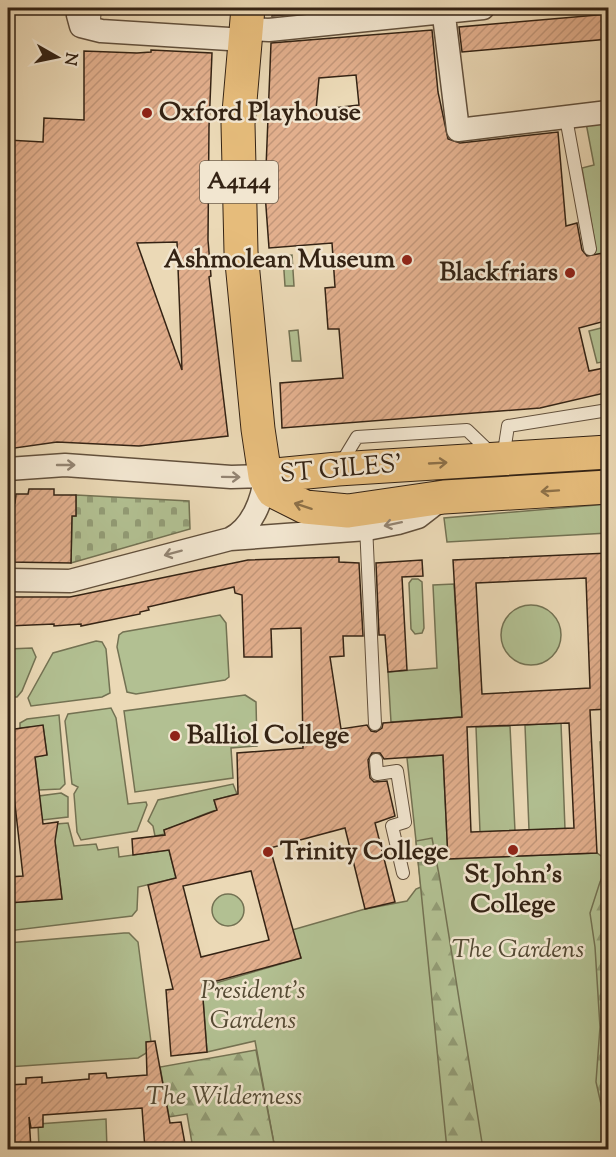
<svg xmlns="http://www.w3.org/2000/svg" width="616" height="1157" viewBox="0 0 616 1157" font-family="'Sorts Mill Goudy',serif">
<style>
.green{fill:#b2c092;stroke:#737253;stroke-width:1.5}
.forest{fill:url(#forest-firs);stroke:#737253;stroke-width:1.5}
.cemetery{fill:url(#cemetery-stones);stroke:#737253;stroke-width:1.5}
.building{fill:url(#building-hatch);stroke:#342314;stroke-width:1.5;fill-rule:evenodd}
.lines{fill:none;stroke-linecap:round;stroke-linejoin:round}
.lane-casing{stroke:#62503c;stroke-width:14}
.street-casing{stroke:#62503c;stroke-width:25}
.primary-casing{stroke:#342314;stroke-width:35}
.lane{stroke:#f2e6d0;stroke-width:12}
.street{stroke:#f2e6d0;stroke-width:22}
.primary{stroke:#e6bc7b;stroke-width:33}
.oneway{stroke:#8d7048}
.oneway2{stroke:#938472}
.poi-dot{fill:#8f2418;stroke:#f2e6d0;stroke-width:2}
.labels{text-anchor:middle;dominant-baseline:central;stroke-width:5;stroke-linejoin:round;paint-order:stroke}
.shield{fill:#f2e6d0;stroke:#6d5e4c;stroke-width:1.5}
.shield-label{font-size:24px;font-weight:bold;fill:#342314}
.poi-label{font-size:26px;font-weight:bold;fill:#342314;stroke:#f2e6d0;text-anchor:start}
.street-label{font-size:26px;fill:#342314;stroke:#f2e6d0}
.park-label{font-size:26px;font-style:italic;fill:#544a34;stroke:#f2e6d0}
</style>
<defs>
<pattern id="forest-firs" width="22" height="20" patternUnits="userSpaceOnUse" patternTransform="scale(1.5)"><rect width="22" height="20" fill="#b2c092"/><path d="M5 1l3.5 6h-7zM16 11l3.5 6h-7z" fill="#929c76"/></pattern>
<pattern id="cemetery-stones" width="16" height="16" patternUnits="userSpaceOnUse" patternTransform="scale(1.5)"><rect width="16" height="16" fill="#b2c092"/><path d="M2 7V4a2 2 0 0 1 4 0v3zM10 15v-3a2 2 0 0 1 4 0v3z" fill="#929c76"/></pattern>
<pattern id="building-hatch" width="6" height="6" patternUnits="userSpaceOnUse" patternTransform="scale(1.5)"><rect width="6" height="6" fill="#e2af8d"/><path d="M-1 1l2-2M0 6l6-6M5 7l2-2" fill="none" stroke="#c29679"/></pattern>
</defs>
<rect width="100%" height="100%" fill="#ebd9b6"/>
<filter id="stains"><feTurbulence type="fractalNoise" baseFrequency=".00333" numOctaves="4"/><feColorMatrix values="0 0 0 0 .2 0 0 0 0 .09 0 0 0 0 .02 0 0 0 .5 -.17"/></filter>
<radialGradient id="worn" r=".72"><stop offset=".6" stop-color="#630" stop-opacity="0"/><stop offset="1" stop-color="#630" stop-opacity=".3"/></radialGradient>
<path class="green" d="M 608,121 L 608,252 L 583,277 L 596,250 L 582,168 L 594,165 L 586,123 Z
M 292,255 L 294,286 L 285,286 L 283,256 Z
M 605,327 L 608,361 L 597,363 L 589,331 Z
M 298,330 L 301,361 L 292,361 L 289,331 Z
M 608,504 L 608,533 L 447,542 L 444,518 Z
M 412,579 L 418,579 L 422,582 L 424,628 L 422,633 L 415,634 L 411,629 L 409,583 Z
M 454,584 L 462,717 L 391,722 L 388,672 L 437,668 L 433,585 Z
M501 635a30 30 0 1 1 60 0a30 30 0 1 1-60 0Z
M 220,615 L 226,623 L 229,677 L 225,680 L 136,694 L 127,692 L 117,647 L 119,635 L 123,632 Z
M 96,641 L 102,642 L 106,649 L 110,693 L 102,697 L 31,706 L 28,698 L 53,653 Z
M 32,648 L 36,657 L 22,691 L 17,697 L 8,697 L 8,649 Z
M 245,695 L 256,702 L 257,746 L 231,748 L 233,778 L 135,792 L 124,711 Z
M 111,708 L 116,718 L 128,804 L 146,802 L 147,805 L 137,831 L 81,840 L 77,832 L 74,794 L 78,787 L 72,784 L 65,721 L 68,714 Z
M 59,715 L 65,784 L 60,789 L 39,790 L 35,757 L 47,755 L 43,726 L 20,728 L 20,723 L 27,719 Z
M 561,723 L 565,829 L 529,830 L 525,725 Z
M 510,726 L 515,831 L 480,832 L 476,727 Z
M 608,741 L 608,811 L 604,812 L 600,742 Z
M 443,755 L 448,859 L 597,853 L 608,861 L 608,1149 L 275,1149 L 255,1041 L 207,1052 L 202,987 L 301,958 L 292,930 L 365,909 L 407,901 L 416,889 L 421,887 L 407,758 Z
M 233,784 L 237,794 L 214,800 L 217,810 C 198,815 183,825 164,830 L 165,834 L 155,836 L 153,826 L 148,821 L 158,800 Z
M 61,793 L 68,797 L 68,817 L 42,820 L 39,796 Z
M 68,823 L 74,846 L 96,844 L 98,850 L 118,847 L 119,857 L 169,850 L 176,878 L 138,887 L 137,910 L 132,916 L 8,931 L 8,903 L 62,899 L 54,833 L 56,824 Z
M212 910a16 16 0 1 1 32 0a16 16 0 1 1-32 0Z
M 124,933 L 129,933 L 138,942 L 151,1042 L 148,1052 L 138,1058 L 8,1067 L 8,943 Z
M 106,1119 L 107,1149 L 39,1149 L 38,1124 Z"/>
<path class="forest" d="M 432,838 L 440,880 L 483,1149 L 447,1149 L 416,841 Z
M 608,864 L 608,1135 L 596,1082 L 600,1027 L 595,947 L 590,913 L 600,882 Z
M 256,1050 L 275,1149 L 193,1149 L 187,1114 L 169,1117 L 160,1067 Z"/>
<path class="cemetery" d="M 76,495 L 189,501 L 190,529 L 71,563 L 72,516 L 76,516 Z"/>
<path class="building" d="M 273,8 L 306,8 L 307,13 L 272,16 Z
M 609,14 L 609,39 L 462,52 L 459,27 Z
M 432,30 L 438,92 L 448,139 L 460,143 L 558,132 L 566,226 L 577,223 L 582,250 L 587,256 L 609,252 L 609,320 L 579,328 L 589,371 L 609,367 L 609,392 L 540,408 L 282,428 L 280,383 L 343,378 L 339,329 L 328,329 L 325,288 L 335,287 L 332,243 L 269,248 L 265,193 L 271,43 ZM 356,75 L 359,105 L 316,110 L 319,78 Z
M 151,50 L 212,53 L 209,127 L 208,240 L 211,276 L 209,277 L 228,436 L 139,446 L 57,442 L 8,449 L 8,140 L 43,142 L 44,118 L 84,120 L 84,51 L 137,53 L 151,52 ZM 177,242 L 182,370 L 137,243 Z
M 29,489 L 54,489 L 54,495 L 76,495 L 76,516 L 72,516 L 71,563 L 8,562 L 8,503 L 15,503 L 16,494 L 28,494 Z
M 609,553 L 609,709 L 590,710 L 597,853 L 448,859 L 443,755 L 384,759 L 380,753 L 372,753 L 368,760 L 370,778 L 374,782 L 387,781 L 395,816 L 375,823 L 395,902 L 365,909 L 345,828 L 270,848 L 301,958 L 202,985 L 207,1052 L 171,1056 L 166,990 L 173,989 L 148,885 L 176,878 L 169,850 L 133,855 L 132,839 L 165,835 L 164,830 L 217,810 L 214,800 L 238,794 L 237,753 L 303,748 L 301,628 L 271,629 L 272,657 L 244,657 L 242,595 L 235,593 L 234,587 L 148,607 L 149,610 L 140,612 L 140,614 L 81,626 L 81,624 L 54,626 L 54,624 L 8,626 L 8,597 L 70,597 L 248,560 L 339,557 L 339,562 L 359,563 L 363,636 L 343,636 L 344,656 L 330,657 L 341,729 L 367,725 L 371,731 L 376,732 L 382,728 L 383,723 L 462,717 L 453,560 ZM 586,578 L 590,688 L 482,694 L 476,583 ZM 569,723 L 574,828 L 471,832 L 467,727 ZM 251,871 L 269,940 L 201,957 L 183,886 Z
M 422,560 L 423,576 L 402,577 L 407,670 L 388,672 L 385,635 L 379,635 L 376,563 Z
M 43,725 L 47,755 L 35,757 L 43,824 L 58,822 L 55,841 L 62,899 L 8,903 L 8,877 L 23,876 L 10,760 L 8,760 L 8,730 Z
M 155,1041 L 170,1123 L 181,1122 L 186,1149 L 145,1149 L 142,1108 L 43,1115 L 43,1127 L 31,1128 L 29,1117 L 31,1149 L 8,1149 L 8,1085 L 26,1084 L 26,1078 L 42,1077 L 42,1083 L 89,1079 L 89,1074 L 106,1073 L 107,1078 L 147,1075 L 146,1042 Z"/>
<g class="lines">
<defs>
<path id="lane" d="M 93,30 L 95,9
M 566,118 L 590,249
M 503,458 L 508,426 L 608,410
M 340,465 L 357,437 L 467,430 L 492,454
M 366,525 L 375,724
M 376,760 L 377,774 L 397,771 L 405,822 L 392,826 L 403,873"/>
<path id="street" d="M 443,8 L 458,130 L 608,112
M 78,15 L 81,26 L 101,31 L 245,40
M 246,29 L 269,30 L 483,8
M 8,469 L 65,465 L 231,477 L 265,476 C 263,500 252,528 230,539 L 70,581 L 8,580
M 230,539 L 367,529 L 398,523 L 418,517 L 440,500"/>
<path id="primary" d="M 248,8 L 238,124 L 241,252 L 258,429 L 265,476 L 273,491 L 305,507 L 348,511 L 444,497 L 608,487
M 265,476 L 338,469 L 608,452"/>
</defs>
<use href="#lane" class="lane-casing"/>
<use href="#street" class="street-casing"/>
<use href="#primary" class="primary-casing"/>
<use href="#lane" class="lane"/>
<use href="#street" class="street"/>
<use href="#primary" class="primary"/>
</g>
<defs><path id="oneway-shaft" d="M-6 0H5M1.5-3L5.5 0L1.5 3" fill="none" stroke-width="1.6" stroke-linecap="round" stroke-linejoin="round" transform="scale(1.5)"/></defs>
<g class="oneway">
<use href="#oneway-shaft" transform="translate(438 463) rotate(-3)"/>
<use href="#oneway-shaft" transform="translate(550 491) rotate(176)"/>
<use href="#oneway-shaft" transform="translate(303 506) rotate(-162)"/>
</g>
<g class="oneway2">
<use href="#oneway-shaft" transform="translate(66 465)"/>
<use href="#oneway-shaft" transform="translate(231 477) rotate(1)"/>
<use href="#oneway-shaft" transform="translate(393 524) rotate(168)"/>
<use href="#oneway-shaft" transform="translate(173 553) rotate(165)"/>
</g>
<g class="poi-dot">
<circle cx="147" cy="113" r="6"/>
<circle cx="407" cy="260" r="6"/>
<circle cx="570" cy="273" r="6"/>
<circle cx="175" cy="736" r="6"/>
<circle cx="513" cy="850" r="6"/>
<circle cx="268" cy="852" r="6"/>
</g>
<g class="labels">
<rect class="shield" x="200" y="161" width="78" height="42" rx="4.5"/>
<g class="shield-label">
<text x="239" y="182">A4144</text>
</g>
<g class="poi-label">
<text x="159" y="113">Oxford Playhouse</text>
<text x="395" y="260" text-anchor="end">Ashmolean Museum</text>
<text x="558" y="273" text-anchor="end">Blackfriars</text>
<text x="187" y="736">Balliol College</text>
<text x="280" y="852">Trinity College</text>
<text x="513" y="875" text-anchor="middle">St John's<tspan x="513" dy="30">College</tspan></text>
</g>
<g class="street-label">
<text transform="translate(341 470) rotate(-5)">ST GILES'</text>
</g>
<g class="park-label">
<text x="518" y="950">The Gardens</text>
<text x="253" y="991">President's<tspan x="253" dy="30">Gardens</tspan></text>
<text x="224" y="1097">The Wilderness</text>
</g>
</g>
<rect width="616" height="1157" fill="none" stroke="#ebd9b6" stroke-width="30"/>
<rect x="9" y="9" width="598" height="1139" fill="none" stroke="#342314" stroke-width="3"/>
<rect x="15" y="15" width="586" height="1127" fill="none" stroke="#342314" stroke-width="1.5"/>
<g transform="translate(57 57) rotate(99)" stroke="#f2e6d0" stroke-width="4.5" paint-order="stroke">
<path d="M0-4.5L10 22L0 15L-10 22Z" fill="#342314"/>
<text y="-9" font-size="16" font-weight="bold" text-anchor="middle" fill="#342314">N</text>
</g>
<rect width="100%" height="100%" filter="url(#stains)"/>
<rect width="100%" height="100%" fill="url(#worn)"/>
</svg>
